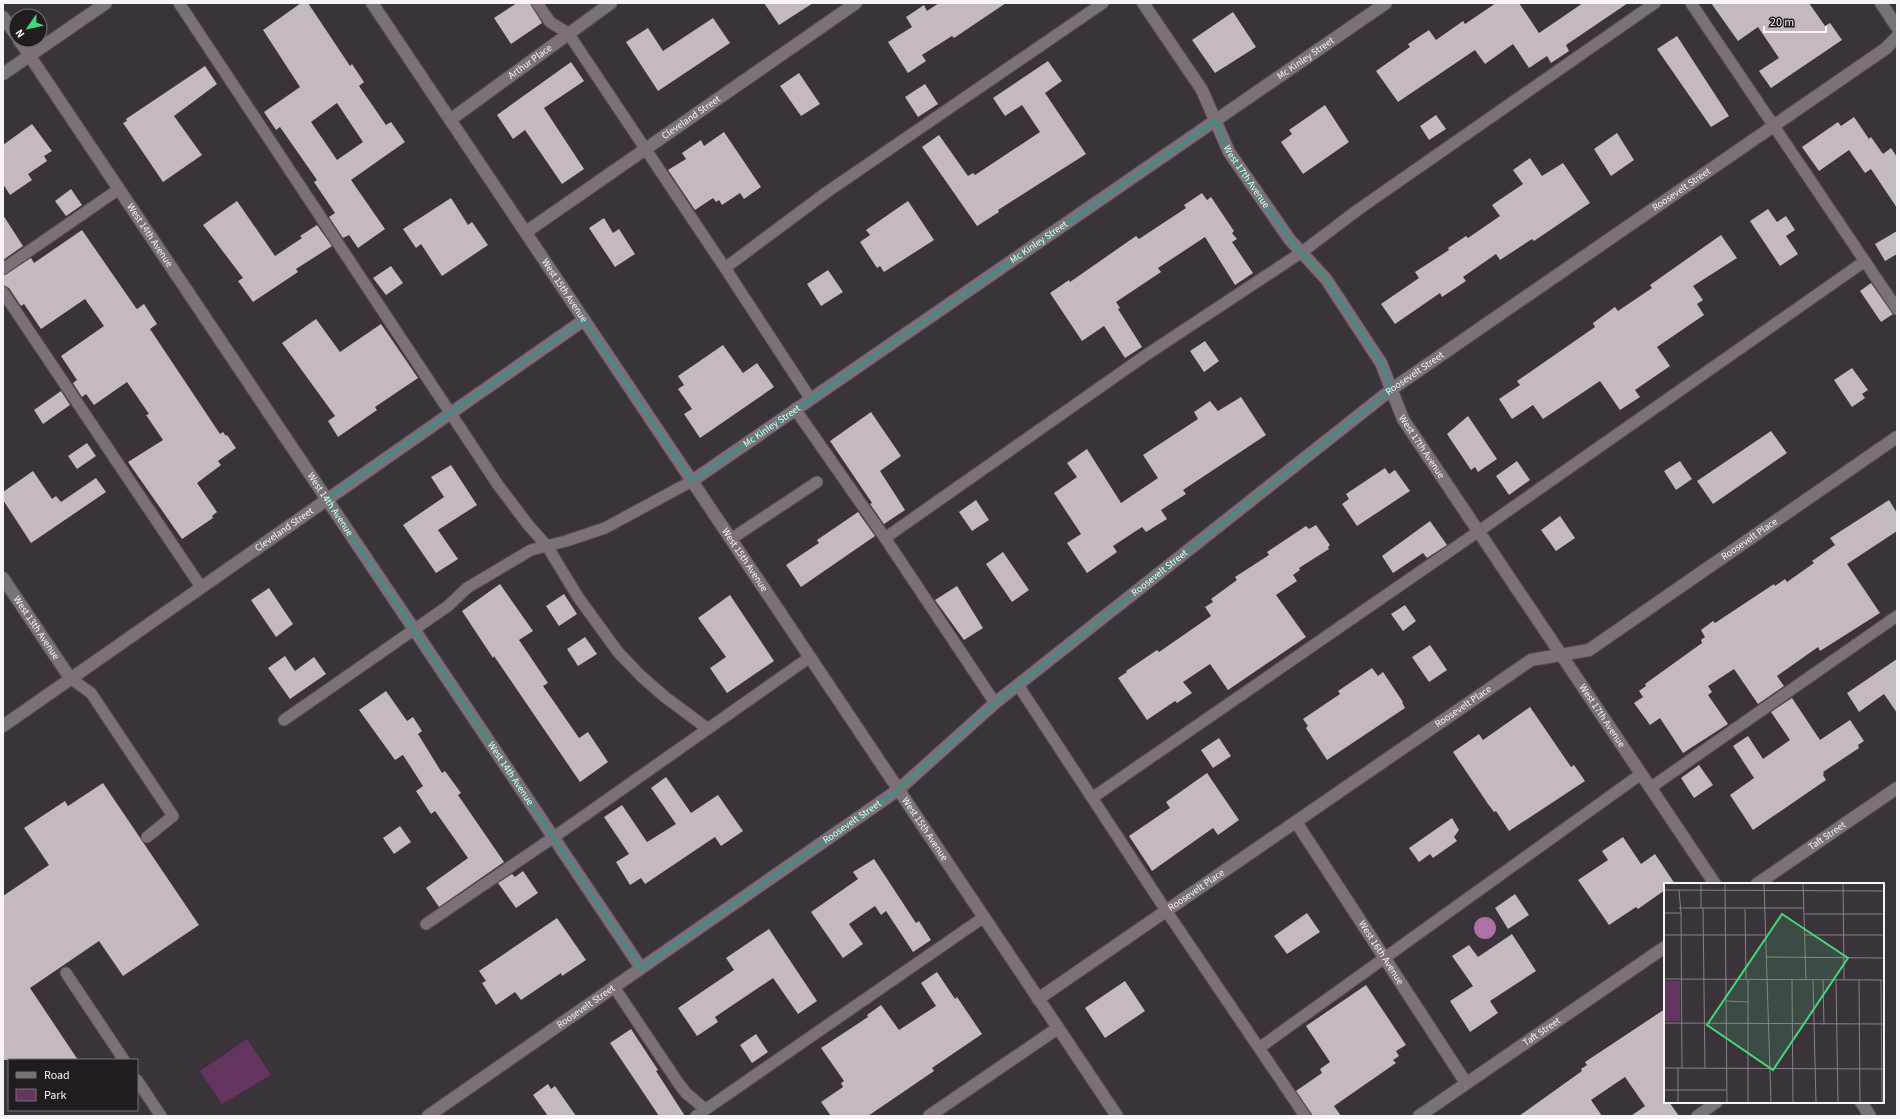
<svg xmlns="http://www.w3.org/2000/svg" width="1900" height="1119" viewBox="0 0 1900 1119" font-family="'Source Sans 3',sans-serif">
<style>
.green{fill:#64355f}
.water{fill:#ad72a6}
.building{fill:#c3b9c1;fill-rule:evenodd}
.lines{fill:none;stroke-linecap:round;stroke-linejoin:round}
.lane-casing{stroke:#554f54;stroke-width:13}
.street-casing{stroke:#554f54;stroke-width:14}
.secondary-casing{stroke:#554f54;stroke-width:14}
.lane{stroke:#7a7179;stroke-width:11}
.street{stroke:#7a7179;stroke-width:12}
.secondary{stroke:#7a7179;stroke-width:12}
.marked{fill:none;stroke:#3e8f89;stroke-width:3;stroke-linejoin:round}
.labels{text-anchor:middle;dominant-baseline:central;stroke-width:4;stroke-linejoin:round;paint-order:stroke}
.street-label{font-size:10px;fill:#f8f3f7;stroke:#201c1f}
.inset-road{fill:none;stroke:#878086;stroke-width:1}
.view{fill:#46d779;fill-opacity:0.15;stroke:#46d779;stroke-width:2}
.inset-edge{fill:none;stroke:#f8f3f7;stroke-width:2}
</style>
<rect width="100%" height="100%" fill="#3b333a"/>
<path class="green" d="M 247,1039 L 271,1075 L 222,1104 L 200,1071 Z"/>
<path class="water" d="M1474 928a11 11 0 1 1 22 0a11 11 0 1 1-22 0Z"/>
<path class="building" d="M 301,3 L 308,3 L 350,66 L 352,64 L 364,82 L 359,86 L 386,125 L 391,122 L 405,142 L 351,180 L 385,229 L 358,248 L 349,235 L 343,238 L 329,217 L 335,213 L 314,182 L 317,180 L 280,127 L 276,130 L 264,112 L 300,87 L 263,30 ZM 337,103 L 363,142 L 337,160 L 311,122 Z
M 517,3 L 530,3 L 542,23 L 511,44 L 494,18 Z
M 764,3 L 813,3 L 779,25 Z
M 939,3 L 1006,3 L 954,38 L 952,36 L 922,55 L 926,61 L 908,73 L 888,42 L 912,27 L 906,17 L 924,5 L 927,11 Z
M 1496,3 L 1519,3 L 1539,33 L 1583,3 L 1628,3 L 1566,45 L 1569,51 L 1551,63 L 1547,56 L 1529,68 L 1513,44 L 1485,64 L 1475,50 L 1398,102 L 1376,71 L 1410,47 L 1408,44 L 1429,30 L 1436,40 L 1463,21 L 1465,24 Z
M 1711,3 L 1809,3 L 1825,26 L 1830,23 L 1842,40 L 1771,88 L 1759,71 L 1779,58 L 1758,27 L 1738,41 Z
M 1233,12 L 1256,47 L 1215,73 L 1192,40 Z
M 713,18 L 730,43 L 658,91 L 626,42 L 648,28 L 663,51 Z
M 1677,36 L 1729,116 L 1711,127 L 1657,49 Z
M 1048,61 L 1062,81 L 1045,93 L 1086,154 L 998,210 L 999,212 L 977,226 L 922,147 L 939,135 L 968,176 L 973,173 L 975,175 L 1040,132 L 1022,105 L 1005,116 L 993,98 Z
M 571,62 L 584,81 L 544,108 L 584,169 L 562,184 L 525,130 L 513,139 L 497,115 Z
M 205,66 L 217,84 L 174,116 L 202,155 L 163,182 L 123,123 L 127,121 L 126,119 Z
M 799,73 L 820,104 L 801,116 L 780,86 Z
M 925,84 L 938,104 L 918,117 L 905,97 Z
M 1325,105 L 1349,142 L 1303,174 L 1281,142 L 1292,134 L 1289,130 Z
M 1436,115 L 1446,129 L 1429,140 L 1420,126 Z
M 1854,117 L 1869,139 L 1871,137 L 1883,154 L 1891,148 L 1897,157 L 1897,208 L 1871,169 L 1865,173 L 1849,150 L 1819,171 L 1802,147 L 1838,122 L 1841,126 Z
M 32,124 L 52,151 L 44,156 L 47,161 L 28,174 L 32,180 L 10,195 L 3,184 L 3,145 Z
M 724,132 L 761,187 L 744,199 L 740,193 L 722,205 L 719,200 L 716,202 L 713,198 L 695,210 L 668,170 L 686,159 L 682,153 L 701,140 L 704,146 Z
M 1617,133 L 1634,160 L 1611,176 L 1594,149 Z
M 1530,158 L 1542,176 L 1563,163 L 1590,203 L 1534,241 L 1532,239 L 1500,260 L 1496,254 L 1463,277 L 1466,281 L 1442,297 L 1440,293 L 1395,324 L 1381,304 L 1419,278 L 1415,272 L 1449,250 L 1448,248 L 1466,236 L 1468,238 L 1500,216 L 1492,205 L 1523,184 L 1513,170 Z
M 71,189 L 82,205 L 66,216 L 55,201 Z
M 1202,193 L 1207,200 L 1211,197 L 1234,231 L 1232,233 L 1237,239 L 1232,242 L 1253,273 L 1235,285 L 1205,237 L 1158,268 L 1161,272 L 1116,302 L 1120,308 L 1118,309 L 1142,347 L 1125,358 L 1104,326 L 1082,341 L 1050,293 L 1069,280 L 1070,282 L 1136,236 L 1139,239 L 1186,208 L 1184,205 Z
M 451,198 L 468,225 L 472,222 L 488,245 L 442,276 L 421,244 L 416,248 L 403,229 Z
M 237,201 L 275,256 L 302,238 L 300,236 L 317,225 L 332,246 L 296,269 L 298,272 L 253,302 L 238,281 L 243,278 L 203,225 Z
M 908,201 L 934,240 L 884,272 L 880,266 L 877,268 L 860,242 L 870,235 L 866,230 Z
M 1768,209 L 1777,222 L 1786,216 L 1795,230 L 1786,236 L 1798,254 L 1780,266 L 1750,221 Z
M 3,215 L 23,246 L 3,260 Z
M 604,218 L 613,233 L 619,229 L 635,254 L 615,267 L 589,228 Z
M 82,230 L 136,308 L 137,309 L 144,304 L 157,324 L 150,329 L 220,434 L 223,432 L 226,436 L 227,435 L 236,448 L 218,461 L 221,465 L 197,483 L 217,512 L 212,516 L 213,518 L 182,539 L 128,462 L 163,440 L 146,415 L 149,414 L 127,382 L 94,405 L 86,394 L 82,397 L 73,383 L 77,380 L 61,356 L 104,326 L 85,299 L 41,329 L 24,304 L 21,306 L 9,288 L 3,285 L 3,276 L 31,258 L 34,263 Z
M 1897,231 L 1897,254 L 1885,261 L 1875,244 Z
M 1721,235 L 1737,258 L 1693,286 L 1703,300 L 1697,304 L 1704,315 L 1657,347 L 1670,366 L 1635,390 L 1640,397 L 1620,410 L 1600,381 L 1543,419 L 1533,405 L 1512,419 L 1499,399 L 1520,385 L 1517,381 L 1595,327 L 1593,323 L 1615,307 L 1618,311 L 1652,288 L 1650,285 Z
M 391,266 L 403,283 L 386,295 L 373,278 Z
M 828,270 L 843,292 L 821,306 L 807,284 Z
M 1871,283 L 1893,314 L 1881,322 L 1860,291 Z
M 316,319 L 340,352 L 381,324 L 418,378 L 375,407 L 377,410 L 338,437 L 328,421 L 335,416 L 282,343 Z
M 1205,341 L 1219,361 L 1204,372 L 1190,351 Z
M 723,345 L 743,373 L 757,363 L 774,387 L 700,438 L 684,414 L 692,409 L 678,389 L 684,385 L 678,376 Z
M 1852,368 L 1868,390 L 1862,394 L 1865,398 L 1852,407 L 1834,380 Z
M 61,391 L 70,405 L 43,424 L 34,410 Z
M 1241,397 L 1266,435 L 1183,490 L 1186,494 L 1161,510 L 1167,519 L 1146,532 L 1142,527 L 1113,546 L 1117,552 L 1087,573 L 1067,543 L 1081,534 L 1054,493 L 1077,477 L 1067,463 L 1087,449 L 1121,503 L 1158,478 L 1143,455 L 1198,419 L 1194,412 L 1210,401 L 1218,411 Z
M 871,412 L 901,456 L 880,471 L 905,510 L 884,524 L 870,504 L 872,503 L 830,441 Z
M 1468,416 L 1497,459 L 1478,472 L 1475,467 L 1471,470 L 1447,434 Z
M 1771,431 L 1787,453 L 1713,504 L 1697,481 Z
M 87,443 L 96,456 L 77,469 L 68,456 Z
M 1517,461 L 1530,480 L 1509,495 L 1496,476 Z
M 1680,461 L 1692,479 L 1676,490 L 1664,471 Z
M 451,465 L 477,505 L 438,530 L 458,559 L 436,573 L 403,525 L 444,497 L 431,477 Z
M 1385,468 L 1389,474 L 1395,470 L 1410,491 L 1357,526 L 1342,504 L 1349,499 L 1346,494 Z
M 33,471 L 52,499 L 56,496 L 61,502 L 96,478 L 106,492 L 31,543 L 3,500 L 3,492 Z
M 976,500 L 989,520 L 972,531 L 959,512 Z
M 1889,500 L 1897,513 L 1897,531 L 1847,564 L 1880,613 L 1820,651 L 1818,647 L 1777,676 L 1784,686 L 1758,704 L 1734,669 L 1708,686 L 1712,692 L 1708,695 L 1728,724 L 1683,753 L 1660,718 L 1650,725 L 1634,703 L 1643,697 L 1639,691 L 1646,686 L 1645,684 L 1702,643 L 1701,640 L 1705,637 L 1701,630 L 1713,621 L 1715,623 L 1774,584 L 1775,586 L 1785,579 L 1787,582 L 1814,563 L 1812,561 L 1835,545 L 1830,538 Z
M 858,512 L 875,536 L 801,587 L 786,565 L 819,543 L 817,540 Z
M 1560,516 L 1575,538 L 1556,551 L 1541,530 Z
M 1430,521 L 1447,545 L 1427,558 L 1423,553 L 1393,573 L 1382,556 Z
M 1316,525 L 1330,545 L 1328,547 L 1329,549 L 1299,568 L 1300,570 L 1293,575 L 1297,581 L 1276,595 L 1306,637 L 1228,690 L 1210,664 L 1183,682 L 1192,693 L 1177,703 L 1175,701 L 1147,720 L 1118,678 L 1127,672 L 1126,671 L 1157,650 L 1159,652 L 1211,616 L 1205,607 L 1213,602 L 1211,599 L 1237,580 L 1235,577 L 1269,555 L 1267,552 L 1306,526 L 1309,529 Z
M 1003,552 L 1029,590 L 1012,602 L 986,564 Z
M 500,584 L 533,631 L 519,640 L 548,683 L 543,686 L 579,738 L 588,732 L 608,762 L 580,782 L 494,656 L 493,658 L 462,611 Z
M 957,586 L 983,628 L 964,640 L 935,600 Z
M 269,588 L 293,624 L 276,637 L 251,600 Z
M 564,594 L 577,614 L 559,626 L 546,606 Z
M 730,595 L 774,661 L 727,693 L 710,668 L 726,657 L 698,618 Z
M 1405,605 L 1416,621 L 1403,631 L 1391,614 Z
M 585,637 L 597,654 L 578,666 L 567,649 Z
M 1430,645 L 1447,670 L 1429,682 L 1412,657 Z
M 285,656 L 295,671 L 314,657 L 326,674 L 290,699 L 268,668 Z
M 1897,659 L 1897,713 L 1884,694 L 1859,712 L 1847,693 Z
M 1372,668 L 1378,676 L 1383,672 L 1403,702 L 1402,702 L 1405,708 L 1327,760 L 1306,728 L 1308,726 L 1303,719 L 1340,694 L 1338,691 Z
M 386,691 L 407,721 L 413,717 L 422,731 L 418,734 L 442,773 L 445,771 L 461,793 L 458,795 L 504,862 L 439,907 L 426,888 L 468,858 L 435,811 L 431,814 L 416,791 L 423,786 L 403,755 L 395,760 L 359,710 Z
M 1792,698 L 1820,740 L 1850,720 L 1864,741 L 1858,745 L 1859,748 L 1823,772 L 1824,773 L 1823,775 L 1826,780 L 1753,830 L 1730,795 L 1754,778 L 1733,746 L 1748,736 L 1763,759 L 1790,740 L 1771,712 Z
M 1530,707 L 1571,767 L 1574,765 L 1585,781 L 1509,831 L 1496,811 L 1494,812 L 1488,804 L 1453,752 L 1479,734 L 1483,740 Z
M 1219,738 L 1231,756 L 1213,768 L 1201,750 Z
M 1699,765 L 1713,785 L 1694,798 L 1681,778 Z
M 1207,773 L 1239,820 L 1218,835 L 1213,828 L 1152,871 L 1129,836 L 1170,808 L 1166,802 Z
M 666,777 L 691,813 L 718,795 L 743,831 L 721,846 L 715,837 L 645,884 L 641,878 L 630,885 L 616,862 L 629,854 L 604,817 L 622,805 L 647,842 L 676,824 L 651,788 Z
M 103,783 L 199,925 L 123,976 L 99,941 L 30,988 L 78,1060 L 3,1060 L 3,896 L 49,865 L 24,828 L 65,801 L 68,806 Z
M 1452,818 L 1459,830 L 1454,837 L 1457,841 L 1433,858 L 1430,854 L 1419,862 L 1409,848 Z
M 400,826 L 411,842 L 394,854 L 383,838 Z
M 1623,837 L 1641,864 L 1655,854 L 1675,884 L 1665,884 L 1665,890 L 1638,909 L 1636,907 L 1609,925 L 1578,880 L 1608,860 L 1602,851 Z
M 874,859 L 916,923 L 919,921 L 931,940 L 913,952 L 886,911 L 881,915 L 875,906 L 849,924 L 863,944 L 843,958 L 811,912 L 858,879 L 853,872 Z
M 523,871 L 538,893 L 516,908 L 498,883 L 512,874 L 515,877 Z
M 1515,894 L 1529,915 L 1508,929 L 1495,908 Z
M 1307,913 L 1320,932 L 1287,954 L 1274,936 Z
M 557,918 L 586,960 L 562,976 L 561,973 L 521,1000 L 515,992 L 496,1005 L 482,983 L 486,981 L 479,971 Z
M 769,929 L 817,1001 L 798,1014 L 773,978 L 715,1017 L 718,1022 L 697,1036 L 678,1008 L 734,970 L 726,958 Z
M 1512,934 L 1536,971 L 1490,1001 L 1498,1013 L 1470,1032 L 1450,1001 L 1473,986 L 1452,956 L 1469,945 L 1478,957 Z
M 937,972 L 955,999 L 957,997 L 982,1034 L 932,1068 L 934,1071 L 868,1116 L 831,1116 L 821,1102 L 843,1087 L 841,1083 L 844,1081 L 821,1048 L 868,1017 L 867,1015 L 881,1005 L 899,1030 L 936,1006 L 921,983 Z
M 1125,981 L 1145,1011 L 1105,1038 L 1085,1008 Z
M 1366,985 L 1406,1045 L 1396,1051 L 1399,1056 L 1393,1060 L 1396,1063 L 1334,1106 L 1341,1116 L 1313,1116 L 1296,1091 L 1322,1073 L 1320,1069 L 1330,1062 L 1306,1026 Z
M 1665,1009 L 1665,1102 L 1669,1102 L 1679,1116 L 1631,1116 L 1645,1106 L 1625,1077 L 1591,1100 L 1602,1116 L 1519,1116 L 1582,1071 L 1581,1069 L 1587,1065 L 1585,1062 Z
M 631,1029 L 658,1070 L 656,1071 L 685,1116 L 659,1116 L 610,1043 Z
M 756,1034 L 768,1052 L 752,1063 L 740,1045 Z
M 548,1084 L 551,1089 L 555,1086 L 576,1116 L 548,1116 L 533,1095 Z"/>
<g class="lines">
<defs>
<path id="lane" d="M 179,3 L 498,485 L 529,526 L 547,546 L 578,597 L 618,652 L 641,676 L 665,697 L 708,729
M 537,3 L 550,22 L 568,33 L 725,268 L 810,398
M 1691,3 L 1897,309
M 725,268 L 827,192 L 1103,3
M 3,269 L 119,189
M 3,292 L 201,587
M 795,409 L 885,538 L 995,703
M 885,538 L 1146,355 L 1302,252 L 1359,209 L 1655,3
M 731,539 L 817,482
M 70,678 L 91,693 L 173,816 L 147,837
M 1018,685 L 1167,912 L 1305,1116
M 284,720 L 448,606 L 467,588 L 531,550 L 566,541 L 605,528 L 692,481
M 1650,788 L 1897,616
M 1092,798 L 1479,531 L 1865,261
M 426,924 L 554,837 L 810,657
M 66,973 L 124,1060
M 614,987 L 679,1084 L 686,1093 L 705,1109
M 1259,1048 L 1641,774
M 137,1080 L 161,1116
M 696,1116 L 984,917
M 1697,1116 L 1717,1102"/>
<g id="street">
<path id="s1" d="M 1143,3 L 1202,90 L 1229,152 L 1290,240 L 1326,279 L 1381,363 L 1403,419 L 1715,884"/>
<path d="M 3,17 L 16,35"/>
<path id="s2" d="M 19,40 L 641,968"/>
<path d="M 3,74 L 106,3"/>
<path id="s3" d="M 450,120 L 611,3"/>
<path id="s4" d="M 526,232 L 856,3"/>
<path id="s5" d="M 692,481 L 1386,3"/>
<path id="s6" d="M 3,578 L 70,678"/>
<path id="s7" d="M 3,726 L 584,320"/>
<path id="s8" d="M 1296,822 L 1466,1083"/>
<path id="s9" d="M 1038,999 L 1531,660 L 1589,650 L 1897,437"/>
<path d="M 1861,1102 L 1870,1116"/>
<path id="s10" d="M 428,1116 L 898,790 L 995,703 L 1392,389 L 1885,49 L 1897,37"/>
<path d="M 929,1116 L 1058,1028"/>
</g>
<g id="secondary">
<path id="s11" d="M 372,3 L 1117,1116"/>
<path d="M 1881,3 L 1897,27"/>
<path id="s12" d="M 1757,884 L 1897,788"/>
<path id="s13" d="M 1419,1116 L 1665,947"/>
</g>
</defs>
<use href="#lane" class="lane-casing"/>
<use href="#street" class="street-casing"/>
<use href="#secondary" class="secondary-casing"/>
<use href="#lane" class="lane"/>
<use href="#street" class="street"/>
<use href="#secondary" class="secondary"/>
</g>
<path class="marked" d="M 1215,121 L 1229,152 L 1290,240 L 1326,279 L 1381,363 L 1392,389 L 995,703 L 898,790 L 641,968 L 326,499 L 584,320 L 692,481 Z"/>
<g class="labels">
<g class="street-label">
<text stroke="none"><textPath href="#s5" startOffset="745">Mc Kinley Street</textPath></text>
<text stroke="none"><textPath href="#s3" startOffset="99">Arthur Place</textPath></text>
<text stroke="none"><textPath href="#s4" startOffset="201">Cleveland Street</textPath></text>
<text stroke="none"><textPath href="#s1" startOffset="203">West 17th Avenue</textPath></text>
<text stroke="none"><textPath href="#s10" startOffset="1560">Roosevelt Street</textPath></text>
<text stroke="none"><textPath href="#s2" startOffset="235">West 14th Avenue</textPath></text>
<text stroke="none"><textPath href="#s5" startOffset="421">Mc Kinley Street</textPath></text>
<text stroke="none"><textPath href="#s11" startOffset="346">West 15th Avenue</textPath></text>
<text stroke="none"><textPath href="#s10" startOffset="1236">Roosevelt Street</textPath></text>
<text stroke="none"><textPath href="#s5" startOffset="97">Mc Kinley Street</textPath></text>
<text stroke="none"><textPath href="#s1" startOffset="527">West 17th Avenue</textPath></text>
<text stroke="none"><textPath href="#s2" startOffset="559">West 14th Avenue</textPath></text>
<text stroke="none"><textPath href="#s7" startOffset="343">Cleveland Street</textPath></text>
<text stroke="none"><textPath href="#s9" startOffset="852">Roosevelt Place</textPath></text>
<text stroke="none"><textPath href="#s11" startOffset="670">West 15th Avenue</textPath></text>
<text stroke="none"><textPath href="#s10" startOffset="912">Roosevelt Street</textPath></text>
<text stroke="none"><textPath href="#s6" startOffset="60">West 13th Avenue</textPath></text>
<text stroke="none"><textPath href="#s9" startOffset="516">Roosevelt Place</textPath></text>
<text stroke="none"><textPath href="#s1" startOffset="851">West 17th Avenue</textPath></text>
<text stroke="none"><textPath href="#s2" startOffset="883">West 14th Avenue</textPath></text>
<text stroke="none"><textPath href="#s10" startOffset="516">Roosevelt Street</textPath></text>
<text stroke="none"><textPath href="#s11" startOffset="994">West 15th Avenue</textPath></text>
<text stroke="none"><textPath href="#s12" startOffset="85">Taft Street</textPath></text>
<text stroke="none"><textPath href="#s9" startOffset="192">Roosevelt Place</textPath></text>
<text stroke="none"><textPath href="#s8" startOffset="156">West 16th Avenue</textPath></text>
<text stroke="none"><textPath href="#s10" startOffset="192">Roosevelt Street</textPath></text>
<text stroke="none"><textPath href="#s13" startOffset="149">Taft Street</textPath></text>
</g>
</g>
<g transform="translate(1664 883)">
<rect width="220" height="220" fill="#3b333a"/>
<path d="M 0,98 L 16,98 L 16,138 L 0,138 Z" fill="#64355f"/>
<path class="inset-road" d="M 37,0 L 37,25M 61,0 L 63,220M 100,0 L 107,220M 139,0 L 142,97M 179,0 L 180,97M 0,7 L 220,8M 15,7 L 17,30 L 18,185M 15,25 L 140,25M 39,25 L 41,185M 81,26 L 82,96M 0,30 L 17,30M 141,31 L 220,31M 0,52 L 101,52M 141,52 L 220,52M 102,74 L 220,75M 0,96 L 220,97M 128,97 L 129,220M 149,97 L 152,220M 159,97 L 160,142M 172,97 L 174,220M 195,97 L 196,220M 217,97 L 218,220M 62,118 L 84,119M 0,140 L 220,141M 0,185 L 220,186M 14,185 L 14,220M 0,207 L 63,207M 84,220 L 84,97"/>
<path class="view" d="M 118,31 L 184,75 L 109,187 L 43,142 Z"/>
<rect width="220" height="220" class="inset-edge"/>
</g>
<rect width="1900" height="1119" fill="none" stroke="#f8f3f7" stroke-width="8"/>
<rect x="8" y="1059" width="130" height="52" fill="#201c1f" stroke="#767275"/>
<rect x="16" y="1072" width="20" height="6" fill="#7a7179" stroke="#767275"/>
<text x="44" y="1079" font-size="12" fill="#f8f3f7">Road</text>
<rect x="16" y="1089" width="20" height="12" fill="#64355f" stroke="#767275"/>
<text x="44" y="1099" font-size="12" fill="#f8f3f7">Park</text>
<g transform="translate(28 28) rotate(236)"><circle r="19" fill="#201c1f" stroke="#767275"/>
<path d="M0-3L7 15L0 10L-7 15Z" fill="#46d779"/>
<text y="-6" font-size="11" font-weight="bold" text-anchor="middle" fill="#f8f3f7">N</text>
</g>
<path d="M1764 26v6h62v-6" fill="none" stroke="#f8f3f7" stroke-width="2"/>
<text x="1770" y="26" font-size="12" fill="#f8f3f7" stroke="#201c1f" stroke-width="3" paint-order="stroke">20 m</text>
</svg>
